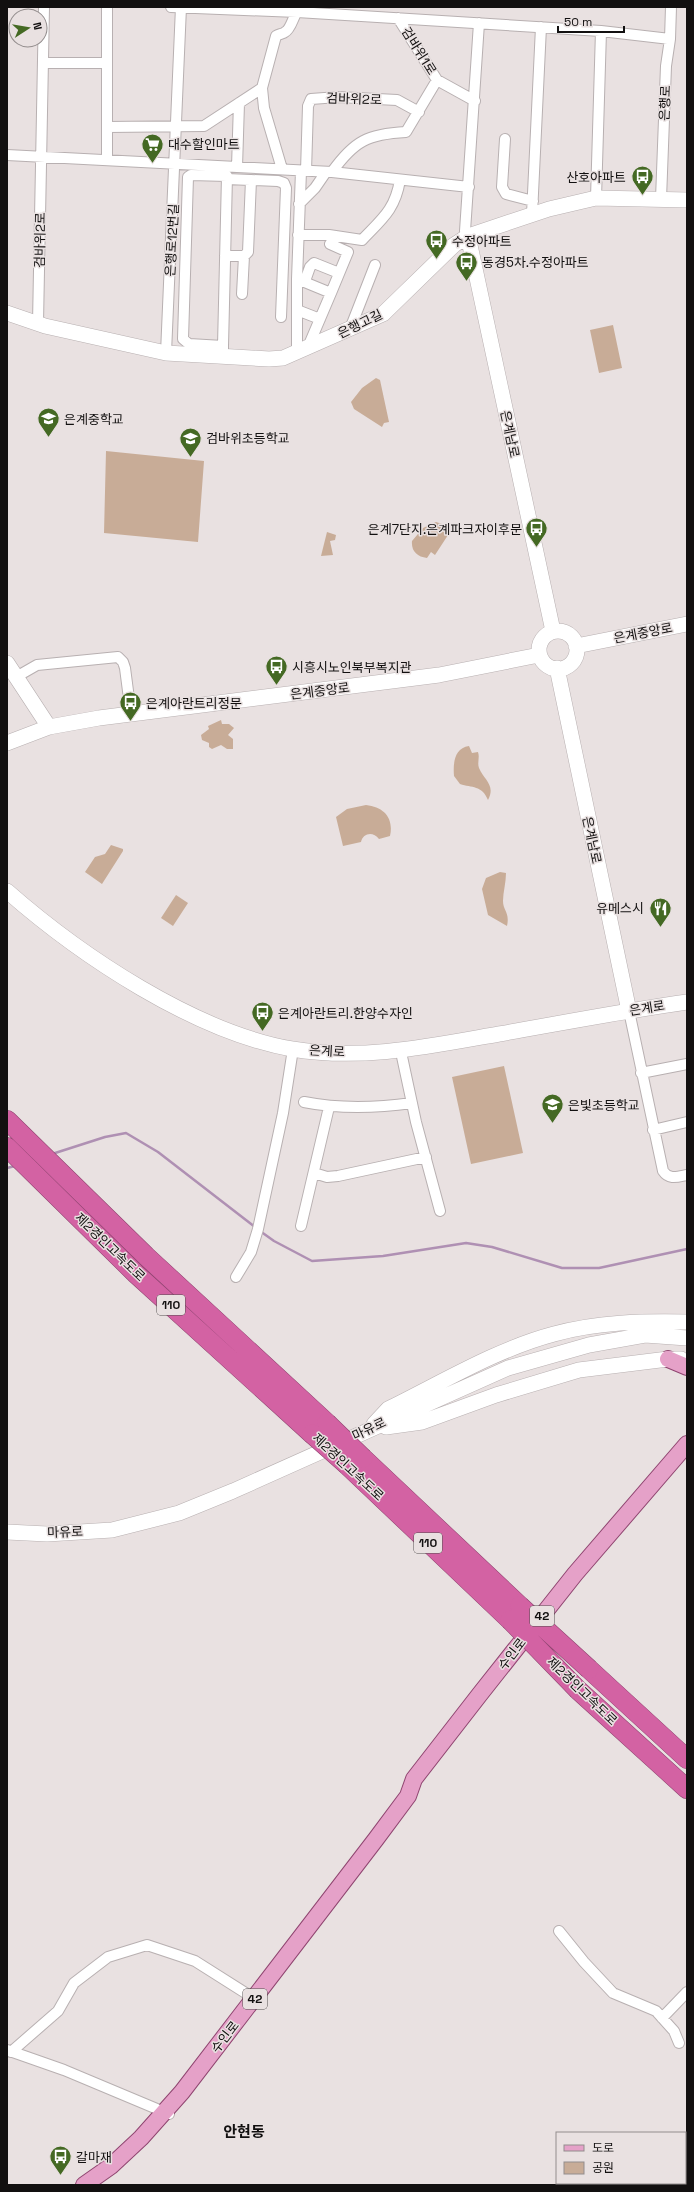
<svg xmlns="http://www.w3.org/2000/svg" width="694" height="2192" viewBox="0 0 694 2192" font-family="'Space Grotesk','Noto Sans KR',sans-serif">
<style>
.green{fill:#c8ac97}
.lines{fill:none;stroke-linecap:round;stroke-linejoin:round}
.stream{stroke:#af90b3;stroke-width:2.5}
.street-casing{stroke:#b8b0b1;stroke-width:12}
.secondary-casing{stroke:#b8b0b1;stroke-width:16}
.primary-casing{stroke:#8f4570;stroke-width:18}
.highway-casing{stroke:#8f4570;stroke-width:20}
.street{stroke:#fff;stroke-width:10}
.secondary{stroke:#fff;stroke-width:15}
.primary{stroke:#e5a1c8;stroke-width:16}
.highway{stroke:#d362a3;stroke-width:19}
.highway-bridge-casing{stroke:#8f4570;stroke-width:20;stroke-linecap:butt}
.highway-bridge{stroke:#d362a3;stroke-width:19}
.labels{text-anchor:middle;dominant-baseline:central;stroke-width:3;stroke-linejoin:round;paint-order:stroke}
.shield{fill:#e9e1e1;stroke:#524f4f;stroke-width:1}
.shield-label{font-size:12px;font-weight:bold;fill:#121010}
.street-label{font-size:13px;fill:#121010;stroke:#e9e1e1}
.poi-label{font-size:13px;fill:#121010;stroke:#e9e1e1;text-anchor:start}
.quarter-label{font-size:15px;font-weight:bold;fill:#121010;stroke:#e9e1e1}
</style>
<rect width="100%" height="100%" fill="#e9e1e1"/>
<path class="green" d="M 613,325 L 622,368 L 599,373 L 590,330 Z
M 376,378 L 380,380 L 389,422 L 384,423 L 382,427 L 354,409 L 351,402 L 362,388 Z
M 106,451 L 204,461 L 198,542 L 104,533 Z
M 436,522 L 442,524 L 450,532 L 435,555 L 431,552 L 427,558 C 417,557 411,551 412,541 L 423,528 Z
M 327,532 L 336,535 L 335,540 L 330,541 L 333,555 L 321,556 Z
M 221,720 L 222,724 L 229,724 L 234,728 L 228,735 L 233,739 L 233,749 L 227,749 L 221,745 L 212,749 L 209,747 L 209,743 L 202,740 L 201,735 L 209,729 L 208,726 Z
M 469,746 L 472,753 L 478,752 C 480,758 477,762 479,768 C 484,780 496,785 488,800 C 482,785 472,788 460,784 L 454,776 C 453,764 454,748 469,746 Z
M 366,805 C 384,807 394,818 390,836 L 379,839 C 373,831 363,833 361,842 L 343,846 L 336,817 L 347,809 Z
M 111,845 L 123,849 L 123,851 L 102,884 L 85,872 L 95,857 L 105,854 Z
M 500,872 L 506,873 C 506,883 503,892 503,901 C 503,911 510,912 507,926 L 488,915 L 482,889 L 486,878 Z
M 176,895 L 188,903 L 173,926 L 161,918 Z
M 504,1066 L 523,1153 L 471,1164 L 452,1077 Z"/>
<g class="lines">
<path class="stream" d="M 52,1154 L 105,1137 L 126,1133 L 158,1152 L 255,1227
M 7,1168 L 15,1166
M 260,1231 L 274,1241 L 312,1261 L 383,1256 L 466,1243 L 492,1247 L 562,1268 L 599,1268 L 687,1249"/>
<defs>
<path id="street" d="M 171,7 L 297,12 L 601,31 L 670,39
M 398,18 L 437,80 L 475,101
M 43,63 L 107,63
M 262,88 L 264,108 L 282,169
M 107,127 L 204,126 L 262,88 L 276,36 C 279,34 283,34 285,32 C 291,29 293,17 297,12
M 505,139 L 502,187 L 506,194 L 533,201
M 7,155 L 332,172 L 469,187
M 107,160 L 107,7
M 237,167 L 239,103
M 306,171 L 308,106 L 311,99 L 338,97 L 397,100 L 419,112
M 332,172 C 354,141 368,134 406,132 L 437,80
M 227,179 L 278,181 L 284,183 L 286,188 L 281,317
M 596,198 L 601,31
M 661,199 L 666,66 L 670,39 L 671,7
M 299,204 L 315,188 L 326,172
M 532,214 L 541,27
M 298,235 L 329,235 L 362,240 C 382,219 395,210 400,180
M 468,236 L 465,231 L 479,23
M 225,256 L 244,256 L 242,294
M 244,256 L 248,252 L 251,180
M 297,279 L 331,293 L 348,252 L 330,244
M 305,281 L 310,267 L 314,263 L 339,273
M 297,310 L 320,319
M 38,323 L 44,7
M 350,329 L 375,265
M 308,347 L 331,293
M 297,352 L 297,279 L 301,171
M 166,353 L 181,7
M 223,356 L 223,346 L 227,176 L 191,175 L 188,177 L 183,339 L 189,344 L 223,346
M 16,677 L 37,665 L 118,657 L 123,662 L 125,668 L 131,714
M 629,1011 L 663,1171 C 669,1180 677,1177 687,1175
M 401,1052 L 416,1122 L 440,1211
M 641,1073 L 687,1064
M 304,1102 C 339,1109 376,1108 412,1103
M 653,1130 L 687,1122
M 314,1173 L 327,1177 L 338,1176 L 426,1157
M 301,1226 L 329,1107
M 236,1277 L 251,1252 L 258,1229 L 283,1113 L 293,1049
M 559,1931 L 584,1962 L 613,1993 L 656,2011 L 674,2031 L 679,2043
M 662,2018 L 687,1992
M 7,2050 L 64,2070 L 169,2114
M 11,2052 L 58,2011 L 74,1983 L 108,1957 L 147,1945 L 195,1961 L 255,1999"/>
<path id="secondary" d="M 468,236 L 553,631
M 7,313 L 45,326 L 166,353 L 269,359 L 283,358 L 383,314 L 454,245 L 468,236 L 549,209 L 596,198 L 687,200
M539 650a19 19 0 1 1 38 0a19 19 0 1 1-38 0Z
M 576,646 L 687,624
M 7,663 L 49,727
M 557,668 L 629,1011
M 7,743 L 49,727 L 99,718 L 439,675 L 539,655
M 7,891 C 81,956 195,1032 292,1049 C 362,1061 431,1046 499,1034 C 562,1023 624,1011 687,1002
M 374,1424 L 388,1409 C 441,1383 497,1349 554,1334 C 597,1322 643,1321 687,1322
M 386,1427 L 422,1422 L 496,1395 L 579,1370 L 668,1359 L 681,1359
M 7,1532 L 47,1534 L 112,1530 L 179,1513 L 233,1491 L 508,1368 L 589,1345 L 645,1335 L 687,1338"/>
<path id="primary" d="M 668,1359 L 687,1367
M 84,2185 L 111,2166 L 141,2138 L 182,2092 L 376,1839 L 408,1796 L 414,1779 L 480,1694 L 575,1574 L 687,1444"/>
<path id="highway" d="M 7,1120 L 146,1256 L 327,1423
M 7,1147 L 136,1274 L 312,1434
M 363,1458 L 520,1606
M 347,1465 L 510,1620
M 589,1669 L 687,1759
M 578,1690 L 687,1789"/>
</defs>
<use href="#street" class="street-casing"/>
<use href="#secondary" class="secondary-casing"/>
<use href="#primary" class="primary-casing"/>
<use href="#highway" class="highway-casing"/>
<use href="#street" class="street"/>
<use href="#secondary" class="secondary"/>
<use href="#primary" class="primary"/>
<use href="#highway" class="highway"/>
<defs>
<path id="highway-bridge" d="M 327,1423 L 363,1458
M 312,1434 L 347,1465
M 520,1606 L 589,1669
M 510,1620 L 578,1690"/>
</defs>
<use href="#highway-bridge" class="highway-bridge-casing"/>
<use href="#highway-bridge" class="highway-bridge"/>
</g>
<defs>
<symbol id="supermarket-pin" viewBox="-11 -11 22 30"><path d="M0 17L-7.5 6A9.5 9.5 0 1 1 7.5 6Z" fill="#446923" stroke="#e9e1e1"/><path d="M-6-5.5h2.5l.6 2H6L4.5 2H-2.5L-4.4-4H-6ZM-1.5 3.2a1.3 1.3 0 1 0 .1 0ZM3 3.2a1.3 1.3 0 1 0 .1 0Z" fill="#fff"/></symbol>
<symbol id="bus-pin" viewBox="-11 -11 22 30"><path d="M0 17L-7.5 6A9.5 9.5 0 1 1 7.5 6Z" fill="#446923" stroke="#e9e1e1"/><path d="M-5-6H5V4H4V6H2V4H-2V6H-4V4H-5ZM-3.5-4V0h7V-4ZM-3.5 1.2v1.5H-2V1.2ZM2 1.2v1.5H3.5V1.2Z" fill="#fff"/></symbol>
<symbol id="school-pin" viewBox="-11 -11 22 30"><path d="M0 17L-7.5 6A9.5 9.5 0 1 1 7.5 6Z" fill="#446923" stroke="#e9e1e1"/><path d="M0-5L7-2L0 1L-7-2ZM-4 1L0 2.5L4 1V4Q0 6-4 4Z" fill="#fff"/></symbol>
<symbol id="restaurant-pin" viewBox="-11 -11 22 30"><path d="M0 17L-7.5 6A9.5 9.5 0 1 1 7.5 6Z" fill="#446923" stroke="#e9e1e1"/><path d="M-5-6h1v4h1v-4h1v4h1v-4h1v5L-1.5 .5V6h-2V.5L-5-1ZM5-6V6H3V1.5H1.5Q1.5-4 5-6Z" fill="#fff"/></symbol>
</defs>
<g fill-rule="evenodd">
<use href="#supermarket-pin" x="140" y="132" width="25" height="34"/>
<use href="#bus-pin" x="630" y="164" width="25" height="34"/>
<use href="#bus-pin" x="424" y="228" width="25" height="34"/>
<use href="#bus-pin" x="454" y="250" width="25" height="34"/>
<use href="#school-pin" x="36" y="406" width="25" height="34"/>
<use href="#school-pin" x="178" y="426" width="25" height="34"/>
<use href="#bus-pin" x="524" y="516" width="25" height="34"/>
<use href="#bus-pin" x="264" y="654" width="25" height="34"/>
<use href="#bus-pin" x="118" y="690" width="25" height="34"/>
<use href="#restaurant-pin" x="648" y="896" width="25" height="34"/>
<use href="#bus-pin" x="250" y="1000" width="25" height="34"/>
<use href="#school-pin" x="540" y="1092" width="25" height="34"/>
<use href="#bus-pin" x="48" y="2144" width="25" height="34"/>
</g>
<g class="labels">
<g class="shield">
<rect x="157" y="1295" width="28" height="20" rx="3"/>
<rect x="414" y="1533" width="28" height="20" rx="3"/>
<rect x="530" y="1606" width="24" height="20" rx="3"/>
<rect x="243" y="1989" width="24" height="20" rx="3"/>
</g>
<g class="shield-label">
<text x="171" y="1305">110</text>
<text x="428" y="1543">110</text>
<text x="542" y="1616">42</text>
<text x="255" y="1999">42</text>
</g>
<g class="street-label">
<text transform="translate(419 51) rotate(58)">검바위1로</text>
<text transform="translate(354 99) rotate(2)">검바위2로</text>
<text transform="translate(665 103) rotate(-88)">은행로</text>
<text transform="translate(40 240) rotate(-89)">검바위2로</text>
<text transform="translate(172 240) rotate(-87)">은행로12번길</text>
<text transform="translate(360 324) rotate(-26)">은행고길</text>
<text transform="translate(510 434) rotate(78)">은계남로</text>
<text transform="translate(643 633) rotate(-11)">은계중앙로</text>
<text transform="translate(320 691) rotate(-7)">은계중앙로</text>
<text transform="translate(592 840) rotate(78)">은계남로</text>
<text transform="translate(647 1008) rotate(-9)">은계로</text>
<text transform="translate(327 1051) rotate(3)">은계로</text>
<text transform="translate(110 1247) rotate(44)">제2경인고속도로</text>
<text transform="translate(369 1429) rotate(-25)">마유로</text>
<text transform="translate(348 1467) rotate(43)">제2경인고속도로</text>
<text transform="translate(65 1532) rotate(-2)">마유로</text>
<text transform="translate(512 1654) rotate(-52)">수인로</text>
<text transform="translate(582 1691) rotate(44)">제2경인고속도로</text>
<text transform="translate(225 2037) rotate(-52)">수인로</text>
</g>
<g class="poi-label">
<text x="168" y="144">대수할인마트</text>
<text x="626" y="177" text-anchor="end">산호아파트</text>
<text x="452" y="241">수정아파트</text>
<text x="482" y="262">동경5차.수정아파트</text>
<text x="64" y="419">은계중학교</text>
<text x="206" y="438">검바위초등학교</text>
<text x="522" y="529" text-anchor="end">은계7단지.은계파크자이후문</text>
<text x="292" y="667">시흥시노인북부복지관</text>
<text x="146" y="703">은계아란트리정문</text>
<text x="644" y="908" text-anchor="end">유메스시</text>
<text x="278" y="1013">은계아란트리.한양수자인</text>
<text x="568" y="1105">은빛초등학교</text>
<text x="76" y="2157">갈마재</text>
</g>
<g class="quarter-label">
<text x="244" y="2131">안현동</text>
</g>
</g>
<rect width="694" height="2192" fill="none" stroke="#121010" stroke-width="16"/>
<rect x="556" y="2132" width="130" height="52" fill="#e9e1e1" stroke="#938d8d"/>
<rect x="564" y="2145" width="20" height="6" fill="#e5a1c8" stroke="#938d8d"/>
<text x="592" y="2152" font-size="12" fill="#121010">도로</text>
<rect x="564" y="2162" width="20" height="12" fill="#c8ac97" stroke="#938d8d"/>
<text x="592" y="2172" font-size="12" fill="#121010">공원</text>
<g transform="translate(28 28) rotate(78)"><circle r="19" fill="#e9e1e1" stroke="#938d8d"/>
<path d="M0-3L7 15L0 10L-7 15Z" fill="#446923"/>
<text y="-6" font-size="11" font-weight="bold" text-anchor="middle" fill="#121010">N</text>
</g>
<path d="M558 26v6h66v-6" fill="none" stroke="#121010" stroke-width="2"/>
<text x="564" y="26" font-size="12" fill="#121010" stroke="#e9e1e1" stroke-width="3" paint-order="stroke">50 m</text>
</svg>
